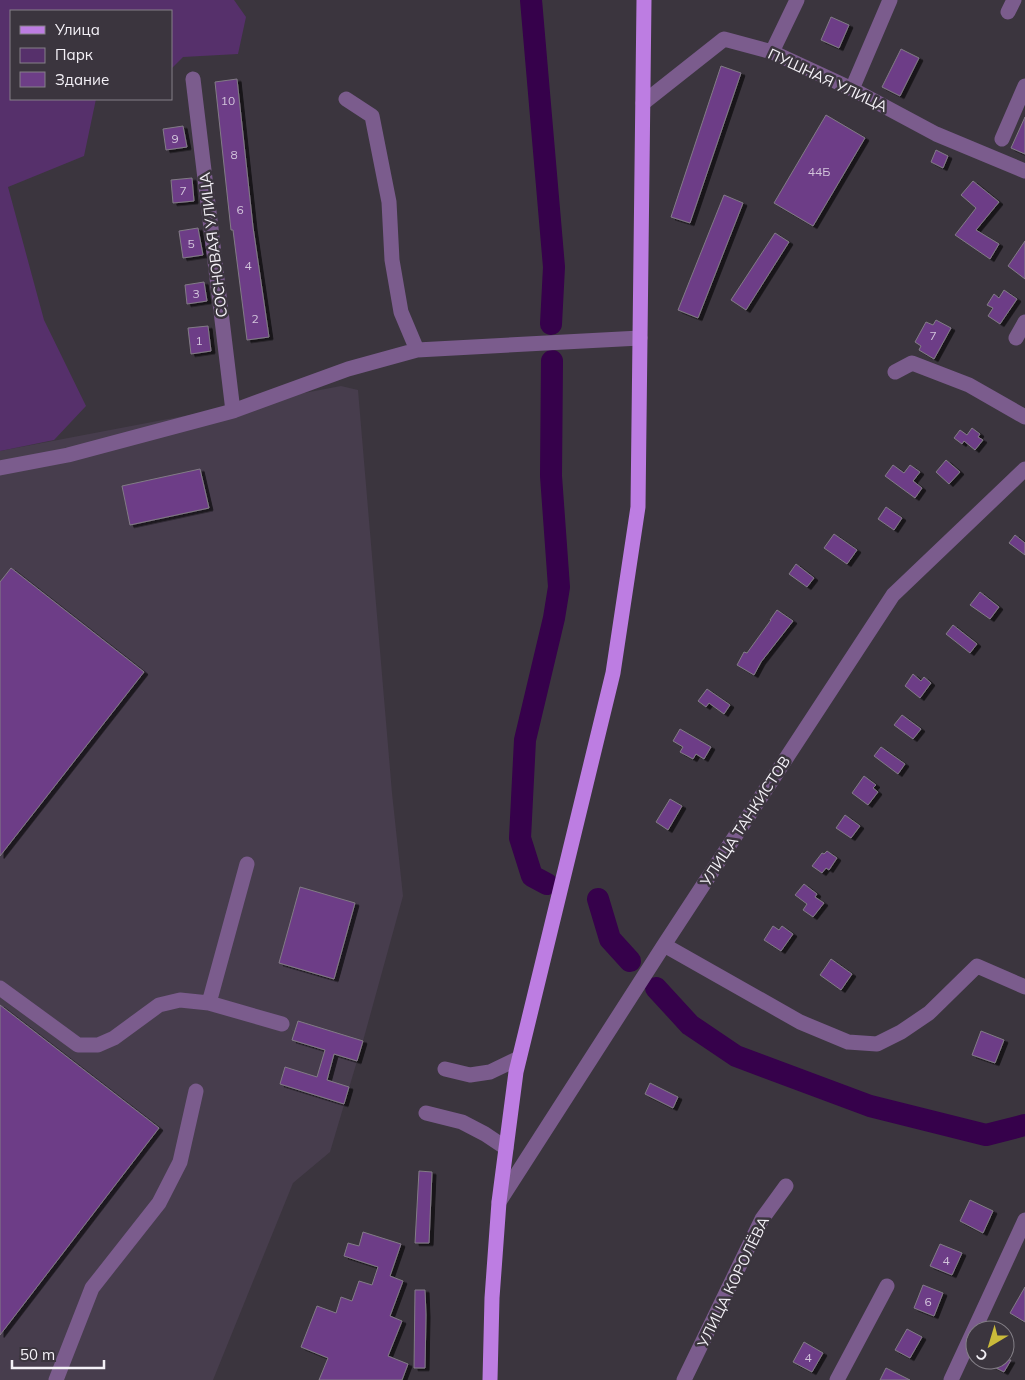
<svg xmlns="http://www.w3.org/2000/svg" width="1025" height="1380" viewBox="0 0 1025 1380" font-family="Mulish,sans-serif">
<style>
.built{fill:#473d4d}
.green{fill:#56306b}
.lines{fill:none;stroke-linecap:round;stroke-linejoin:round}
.river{stroke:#36014b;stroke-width:22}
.building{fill:#6d3e87;stroke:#827b86;filter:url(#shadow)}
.minor{stroke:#7b5c8d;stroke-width:15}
.major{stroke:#bd7de2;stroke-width:15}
.labels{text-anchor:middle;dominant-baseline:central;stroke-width:5;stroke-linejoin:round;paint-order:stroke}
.number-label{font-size:12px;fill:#d2c4db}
.street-label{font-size:15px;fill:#f4f1f7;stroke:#3b353e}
</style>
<defs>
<filter id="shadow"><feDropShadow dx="4" dy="2.5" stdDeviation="0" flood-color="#0009"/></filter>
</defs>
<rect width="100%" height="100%" fill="#3b353e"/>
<path class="built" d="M 341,386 L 358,390 L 392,793 L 403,896 L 363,1041 L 330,1152 L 293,1183 L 213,1380 L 0,1380 L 0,451 Z"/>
<path class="green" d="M 0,0 L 234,0 L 246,17 L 238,54 L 183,57 L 171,69 L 171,11 L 11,11 L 11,99 L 96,99 L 84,156 L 8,187 L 44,320 L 86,406 L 54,440 L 0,451 Z"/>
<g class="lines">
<path class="river" d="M 531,0 L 554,267 L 551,324
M 547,884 L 532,876 L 520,838 L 525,740 L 554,618 L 559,587 L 551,476 L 552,361
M 598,899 L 610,939 L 630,961
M 656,988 L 690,1025 L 736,1056 L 870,1106 L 986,1135 L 1025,1125"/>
</g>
<path class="building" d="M 831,17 L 849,25 L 839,48 L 821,40 Z
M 901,49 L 919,58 L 900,96 L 882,87 Z
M 721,66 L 741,73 L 690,223 L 671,217 Z
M 237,79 L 253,227 L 269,337 L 247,340 L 233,230 L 231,230 L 215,82 Z
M 826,115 L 865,138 L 813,226 L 774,203 Z
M 1025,117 L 1025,154 L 1011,148 Z
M 183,126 L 187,147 L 166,150 L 163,129 Z
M 936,150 L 948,156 L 943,168 L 931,162 Z
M 192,178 L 194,201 L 173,203 L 171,180 Z
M 973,181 L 999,202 L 976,230 L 999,244 L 990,259 L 955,235 L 976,208 L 961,195 Z
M 724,195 L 743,203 L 698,318 L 678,310 Z
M 198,228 L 203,255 L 183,258 L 179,231 Z
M 775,233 L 789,242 L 746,310 L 731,300 Z
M 1025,241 L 1025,279 L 1008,266 Z
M 204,282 L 207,301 L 187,304 L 185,285 Z
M 1004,290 L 1017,299 L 1000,324 L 988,316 L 993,308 L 987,305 L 994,294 L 999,298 Z
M 936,320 L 951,328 L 934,359 L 919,350 L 921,346 L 915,342 L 926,322 L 933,325 Z
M 208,326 L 211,351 L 191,354 L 188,328 Z
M 972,428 L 980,434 L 978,437 L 983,440 L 975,450 L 964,441 L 962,444 L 954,438 L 960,430 L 967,435 Z
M 946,460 L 960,472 L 949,484 L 936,472 Z
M 893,465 L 904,473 L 910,465 L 920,472 L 913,481 L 922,488 L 915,498 L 885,476 Z
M 200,469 L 209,508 L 130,525 L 122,486 Z
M 886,507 L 902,518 L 894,530 L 878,519 Z
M 834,534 L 857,550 L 847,564 L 824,548 Z
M 1015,535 L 1025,543 L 1025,555 L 1009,543 Z
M 796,564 L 814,578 L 807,587 L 789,574 Z
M 11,568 L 144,672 L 0,856 L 0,582 Z
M 980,592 L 999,607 L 990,619 L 970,605 Z
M 777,610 L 793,621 L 761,662 L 754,675 L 737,665 L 744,652 L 747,653 L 771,620 L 770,620 Z
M 953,625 L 977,644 L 970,653 L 946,634 Z
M 913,674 L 921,681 L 924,677 L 931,683 L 920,698 L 905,686 Z
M 707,689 L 730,705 L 724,714 L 709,703 L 706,707 L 698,701 Z
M 902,715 L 921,729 L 913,739 L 894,725 Z
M 680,729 L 711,747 L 704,759 L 696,754 L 693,759 L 680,752 L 683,747 L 673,741 Z
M 881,747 L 905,764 L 898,774 L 874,756 Z
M 864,776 L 876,785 L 873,788 L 878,792 L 868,805 L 852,793 Z
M 670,799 L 682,806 L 668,830 L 656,822 Z
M 845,815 L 860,826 L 851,838 L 836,828 Z
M 827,851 L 837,858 L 829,870 L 826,868 L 822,873 L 812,866 L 822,853 L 824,854 Z
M 804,884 L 817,894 L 815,897 L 824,903 L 813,917 L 803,910 L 807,904 L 795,895 Z
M 300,887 L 355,903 L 334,979 L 279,963 Z
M 773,926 L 779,930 L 782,926 L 793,934 L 781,951 L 764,940 Z
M 831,959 L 852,974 L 841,990 L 820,975 Z
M 0,1005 L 159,1128 L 0,1335 Z
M 298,1021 L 363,1041 L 357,1061 L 334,1054 L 327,1080 L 349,1087 L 344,1104 L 280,1084 L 285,1067 L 317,1077 L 325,1050 L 292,1040 Z
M 981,1031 L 1004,1040 L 995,1063 L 972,1055 Z
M 650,1083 L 678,1097 L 673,1108 L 645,1094 Z
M 419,1171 L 432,1172 L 429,1243 L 415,1243 Z
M 970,1200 L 993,1211 L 983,1233 L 960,1221 Z
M 363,1232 L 401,1244 L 390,1276 L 403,1281 L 390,1316 L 402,1321 L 388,1356 L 408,1364 L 402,1380 L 319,1380 L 328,1358 L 301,1347 L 317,1306 L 336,1313 L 341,1297 L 352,1301 L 359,1281 L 372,1285 L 378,1267 L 344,1256 L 348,1243 L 359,1246 Z
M 940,1244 L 962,1253 L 952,1275 L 930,1266 Z
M 923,1285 L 943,1293 L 934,1316 L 914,1308 Z
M 1025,1287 L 1025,1322 L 1010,1313 Z
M 415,1290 L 425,1290 L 426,1315 L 425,1368 L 414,1368 Z
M 907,1329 L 922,1337 L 910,1358 L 895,1350 Z
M 804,1342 L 823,1353 L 812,1372 L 793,1362 Z
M 980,1360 L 1011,1360 L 1004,1372 Z
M 886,1368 L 910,1380 L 880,1380 Z"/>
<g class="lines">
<path class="minor" d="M 1008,12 L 1014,0
M 772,52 L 797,0
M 193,79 L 233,411
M 852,89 L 890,0
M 346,99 L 372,116 L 389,202 L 392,260 L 401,312 L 417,350
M 643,103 L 724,39 L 772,52 L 852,89 L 936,134 L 1025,171
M 1002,139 L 1025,86
M 1016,338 L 1025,322
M 895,372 L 912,363 L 969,385 L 1025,417
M 0,468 L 68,455 L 233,411 L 348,369 L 417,350 L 640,338
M 664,945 L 800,1022 L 848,1042 L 877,1044 L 901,1032 L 929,1013 L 977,966 L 1025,987
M 0,988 L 78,1045 L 98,1045 L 114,1038 L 159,1005 L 180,1000 L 209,1003 L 282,1024
M 209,1003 L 247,864
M 445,1069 L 470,1075 L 490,1072 L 519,1058
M 426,1113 L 462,1122 L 485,1134 L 506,1148
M 499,1202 L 664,945 L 893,595 L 1025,469
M 56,1380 L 92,1288 L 159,1203 L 180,1162 L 196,1091
M 684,1380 L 762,1219 L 786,1186
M 837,1380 L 887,1286
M 951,1380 L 1025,1220"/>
<path class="major" d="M 490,1380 L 492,1298 L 499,1202 L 516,1072 L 613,673 L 638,507 L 644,0"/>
</g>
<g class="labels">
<g class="number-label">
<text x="228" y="100">10</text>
<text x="175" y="138">9</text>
<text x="234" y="154">8</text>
<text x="819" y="171">44Б</text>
<text x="183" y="190">7</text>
<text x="240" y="209">6</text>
<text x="191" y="243">5</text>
<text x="248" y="265">4</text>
<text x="196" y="293">3</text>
<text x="255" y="318">2</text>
<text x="933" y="335">7</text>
<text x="199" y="340">1</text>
<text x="946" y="1260">4</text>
<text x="928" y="1301">6</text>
<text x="808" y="1357">4</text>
</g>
<g class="street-label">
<text transform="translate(828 80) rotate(25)">ПУШНАЯ УЛИЦА</text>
<text transform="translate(213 245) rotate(-97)">СОСНОВАЯ УЛИЦА</text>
<text transform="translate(745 821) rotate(-57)">УЛИЦА ТАНКИСТОВ</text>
<text transform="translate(733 1282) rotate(-64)">УЛИЦА КОРОЛЁВА</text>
</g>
</g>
<rect x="10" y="10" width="162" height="90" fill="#3b353e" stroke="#858088"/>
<rect x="20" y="26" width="25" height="8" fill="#bd7de2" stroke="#858088"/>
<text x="55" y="35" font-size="15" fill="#f4f1f7">Улица</text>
<rect x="20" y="48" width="25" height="15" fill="#56306b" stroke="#858088"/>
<text x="55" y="60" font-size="15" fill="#f4f1f7">Парк</text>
<rect x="20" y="72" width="25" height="15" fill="#6d3e87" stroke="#858088"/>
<text x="55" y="85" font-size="15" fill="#f4f1f7">Здание</text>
<g transform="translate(990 1345) rotate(218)"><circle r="24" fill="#3b353e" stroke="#858088"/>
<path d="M0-4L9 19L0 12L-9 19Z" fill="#caba3a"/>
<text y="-8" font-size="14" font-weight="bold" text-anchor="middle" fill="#f4f1f7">С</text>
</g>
<path d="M12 1360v8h92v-8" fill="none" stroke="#f4f1f7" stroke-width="2.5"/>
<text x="20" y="1360" font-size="15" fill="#f4f1f7" stroke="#3b353e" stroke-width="4" paint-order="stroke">50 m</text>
</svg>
